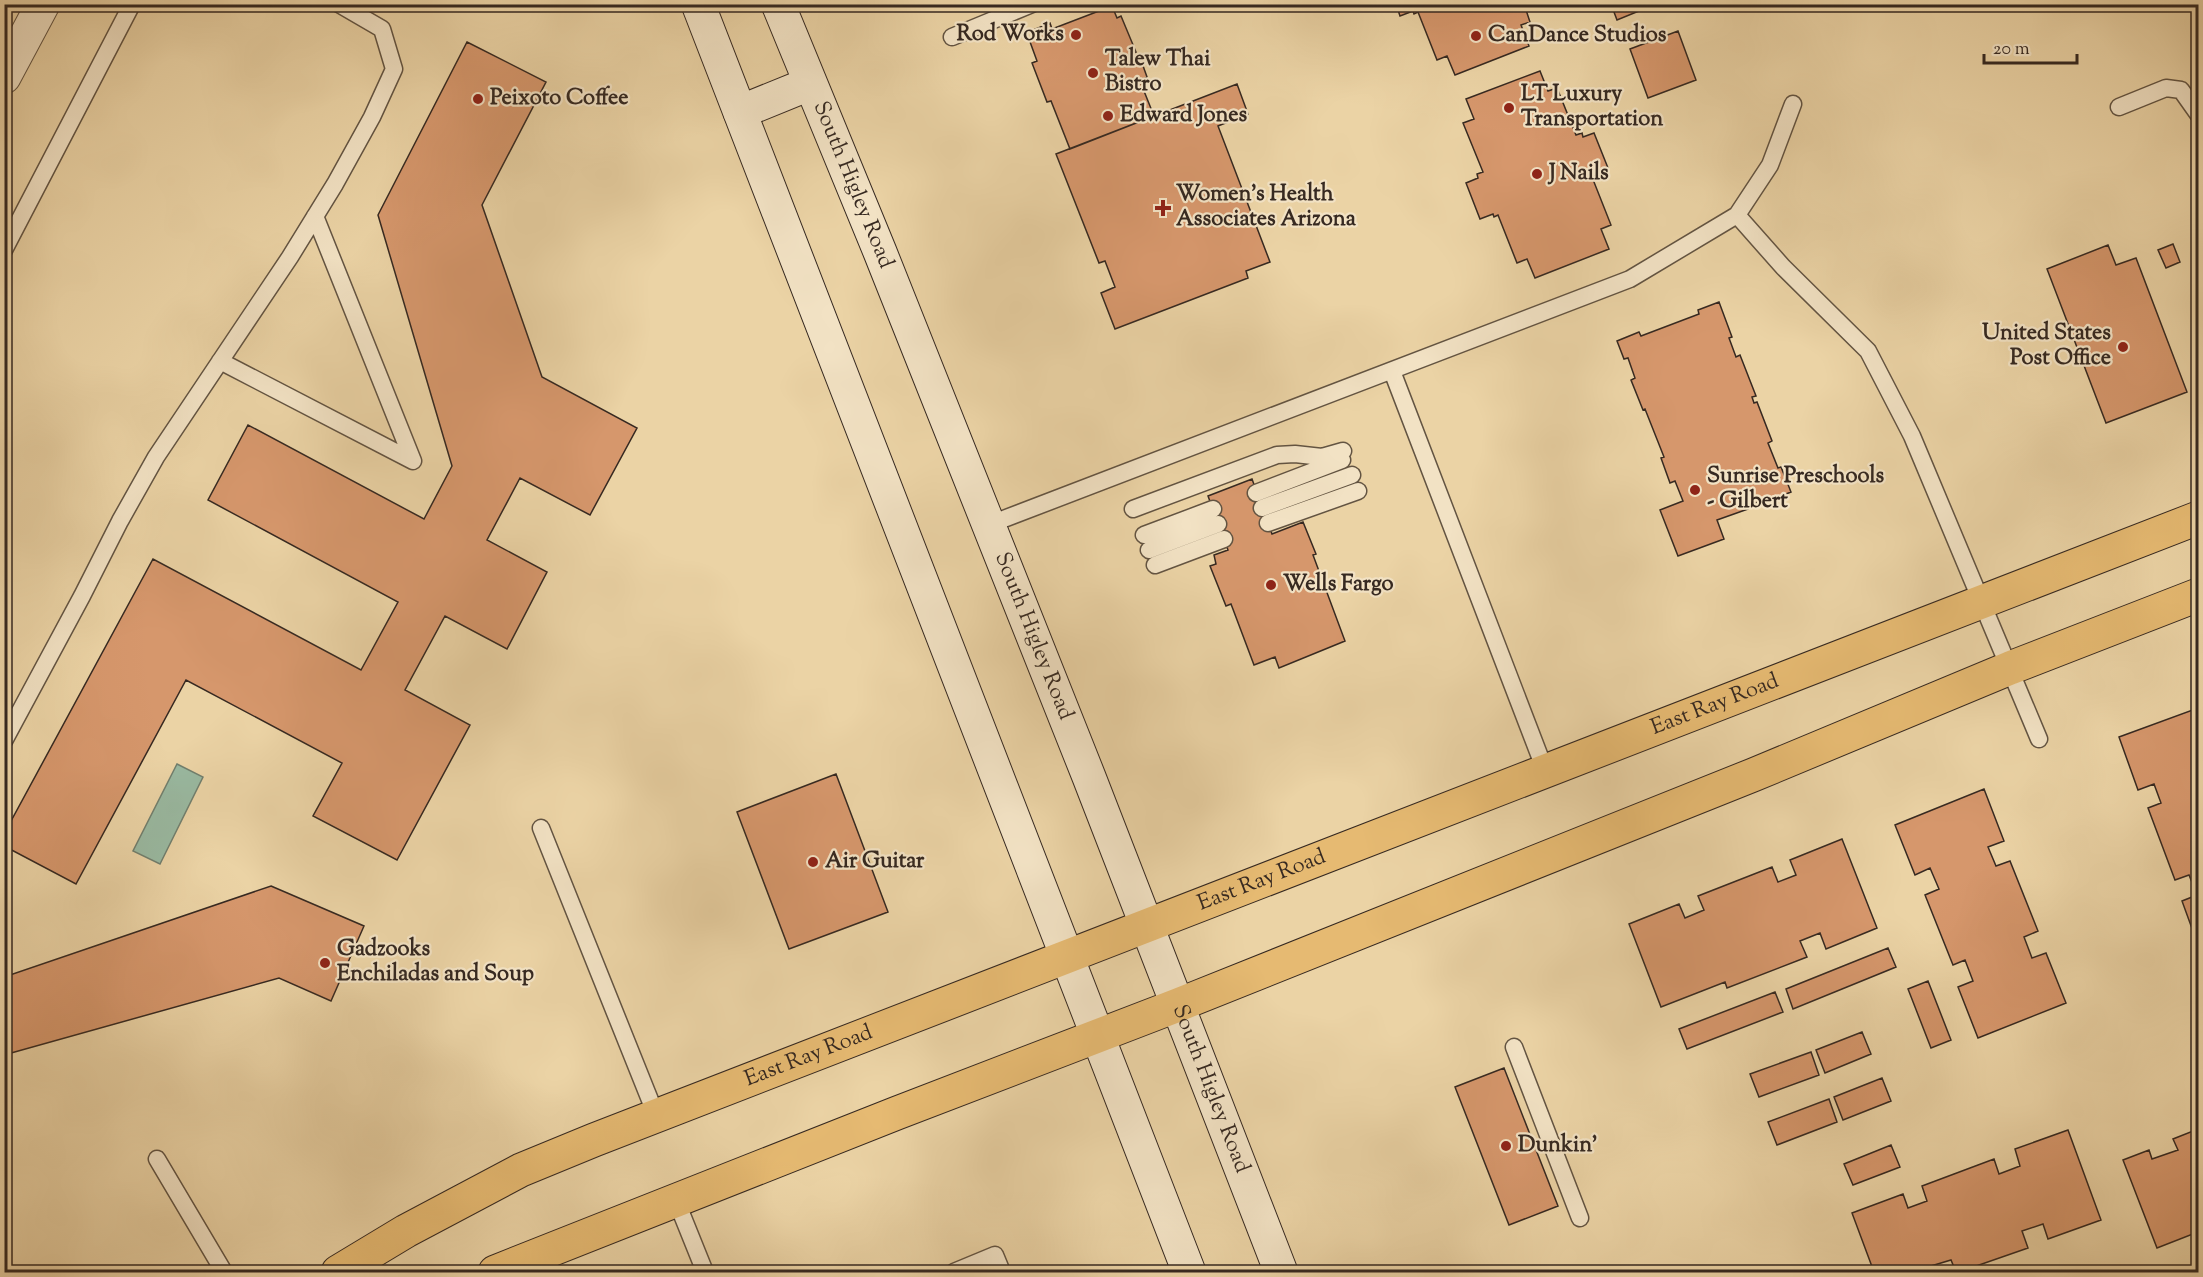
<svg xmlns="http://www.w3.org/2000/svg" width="2203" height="1277" viewBox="0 0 2203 1277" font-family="'Sorts Mill Goudy',serif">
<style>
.water{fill:#99b9a1;stroke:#717f6e;stroke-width:1.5}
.building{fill:#d6976c;stroke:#362921;stroke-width:1.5}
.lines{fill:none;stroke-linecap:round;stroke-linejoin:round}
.lane-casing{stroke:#635442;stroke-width:19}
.street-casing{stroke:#635442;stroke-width:35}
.secondary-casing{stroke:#362921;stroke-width:35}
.primary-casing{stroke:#362921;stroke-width:35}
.lane{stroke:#f2e2c4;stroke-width:16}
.street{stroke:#f2e2c4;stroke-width:33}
.secondary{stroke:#f2e2c4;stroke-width:33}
.primary{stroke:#e6ba72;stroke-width:33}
.poi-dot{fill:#8f2418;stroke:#f2e2c4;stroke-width:2}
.labels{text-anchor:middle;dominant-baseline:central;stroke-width:4.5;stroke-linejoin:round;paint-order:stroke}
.poi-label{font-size:22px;font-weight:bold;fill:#362921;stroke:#f2e2c4;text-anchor:start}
.street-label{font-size:22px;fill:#362921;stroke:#f2e2c4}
</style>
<rect width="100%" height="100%" fill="#ebd3a5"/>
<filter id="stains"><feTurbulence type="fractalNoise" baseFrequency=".00333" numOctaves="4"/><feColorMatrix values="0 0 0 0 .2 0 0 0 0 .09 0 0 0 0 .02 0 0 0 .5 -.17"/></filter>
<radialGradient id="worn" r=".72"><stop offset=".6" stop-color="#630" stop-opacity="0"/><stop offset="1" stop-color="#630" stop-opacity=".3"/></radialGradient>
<path class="water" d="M 177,764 L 203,777 L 160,864 L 133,851 Z"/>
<path class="building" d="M 1396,4 L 1524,4 L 1530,22 L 1521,25 L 1529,46 L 1455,75 L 1447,56 L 1437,60 L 1418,12 L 1414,14 L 1413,11 L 1400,16 Z
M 1611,4 L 1656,4 L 1617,20 Z
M 1112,6 L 1117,18 L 1121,16 L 1136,52 L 1129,55 L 1134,66 L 1142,63 L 1147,77 L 1140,81 L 1154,116 L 1070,149 L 1051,101 L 1047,102 L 1032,63 L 1037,61 L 1029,39 L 1033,37 L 1031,31 L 1050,23 L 1052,29 Z
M 1678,31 L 1696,80 L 1648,98 L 1630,49 Z
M 467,42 L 546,82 L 482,205 L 542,377 L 637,428 L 590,515 L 520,478 L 487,540 L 547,572 L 507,649 L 445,616 L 405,690 L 470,725 L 397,860 L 313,816 L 342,763 L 186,680 L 76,884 L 4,846 L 4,834 L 153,559 L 361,670 L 398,602 L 208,500 L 248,425 L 424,519 L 452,466 L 378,215 Z
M 1540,71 L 1548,91 L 1557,88 L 1576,135 L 1582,133 L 1583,137 L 1594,133 L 1608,168 L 1596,172 L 1597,175 L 1592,177 L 1611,225 L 1601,229 L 1609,249 L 1535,278 L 1527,259 L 1517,263 L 1498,215 L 1494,217 L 1493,214 L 1480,219 L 1466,183 L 1478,178 L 1477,174 L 1483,172 L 1463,123 L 1474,119 L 1466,99 Z
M 1237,84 L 1248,114 L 1218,126 L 1270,262 L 1246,271 L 1248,278 L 1115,329 L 1101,293 L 1115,287 L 1105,261 L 1099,263 L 1056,154 Z
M 2173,244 L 2180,262 L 2166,268 L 2158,250 Z
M 2108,245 L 2116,265 L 2136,258 L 2187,392 L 2106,423 L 2047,269 Z
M 1719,302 L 1732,337 L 1729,338 L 1736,357 L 1740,355 L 1756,396 L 1752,397 L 1754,403 L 1757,402 L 1772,441 L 1768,443 L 1778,468 L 1781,467 L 1791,492 L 1764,503 L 1763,500 L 1747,506 L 1748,509 L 1717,520 L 1724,539 L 1678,556 L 1660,510 L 1683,501 L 1675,481 L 1670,483 L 1661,458 L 1664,457 L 1645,409 L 1643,410 L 1631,380 L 1635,378 L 1628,358 L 1624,359 L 1617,341 L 1639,332 L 1641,336 L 1699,314 L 1698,310 Z
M 1252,479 L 1272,534 L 1303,522 L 1316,554 L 1313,555 L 1345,641 L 1279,668 L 1275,657 L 1254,665 L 1231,604 L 1226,606 L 1210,566 L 1216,564 L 1214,555 L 1228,550 L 1208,496 Z
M 2198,708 L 2198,945 L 2182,901 L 2197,895 L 2189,875 L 2175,880 L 2148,808 L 2161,803 L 2154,784 L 2138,790 L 2119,737 Z
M 836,774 L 888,912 L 789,949 L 737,812 Z
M 1984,789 L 2004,841 L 1988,847 L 1996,866 L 2010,861 L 2038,931 L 2024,937 L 2032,958 L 2046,953 L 2066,1003 L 1978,1038 L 1958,987 L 1973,981 L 1965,960 L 1953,965 L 1925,895 L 1939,889 L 1930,868 L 1915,875 L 1895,825 Z
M 1842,839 L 1877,928 L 1826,949 L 1820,933 L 1800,941 L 1807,957 L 1727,988 L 1725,982 L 1661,1007 L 1629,924 L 1679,904 L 1685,918 L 1704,910 L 1698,896 L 1772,867 L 1778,882 L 1796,875 L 1790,860 Z
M 271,886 L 364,926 L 331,1001 L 279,978 L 4,1055 L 4,977 Z
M 1888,948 L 1896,967 L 1793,1009 L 1786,989 Z
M 1928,981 L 1951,1040 L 1931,1048 L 1908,989 Z
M 1775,992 L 1783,1012 L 1687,1049 L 1679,1029 Z
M 1862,1032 L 1871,1054 L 1825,1073 L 1816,1050 Z
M 1811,1052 L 1819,1075 L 1759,1097 L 1750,1074 Z
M 1504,1068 L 1558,1206 L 1509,1225 L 1455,1087 Z
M 1882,1078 L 1891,1101 L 1843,1120 L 1834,1097 Z
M 1829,1099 L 1837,1122 L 1777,1145 L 1768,1122 Z
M 2198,1129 L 2198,1232 L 2157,1248 L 2123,1160 L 2149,1150 L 2152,1159 L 2178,1150 L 2173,1139 Z
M 2068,1130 L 2101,1220 L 2048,1239 L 2043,1224 L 2022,1231 L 2028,1248 L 1959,1272 L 1956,1272 L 1951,1260 L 1931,1266 L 1934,1272 L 1874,1272 L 1852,1213 L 1903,1194 L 1908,1208 L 1927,1201 L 1922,1186 L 1994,1159 L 1999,1174 L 2020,1166 L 2015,1149 Z
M 1891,1145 L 1900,1167 L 1853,1185 L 1844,1164 Z"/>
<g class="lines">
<defs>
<path id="lane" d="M 952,37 L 1032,4
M 2119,107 L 2166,88 L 2181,90 L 2198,114
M 1737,215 L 1783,267 L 1868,351 L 1912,436 L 2039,739
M 4,250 L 132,4
M 220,361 L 413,461 L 315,216
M 1392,371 L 1545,770
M 1256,493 L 1342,460
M 1262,508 L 1352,475
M 1133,509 L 1277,455 L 1295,454 L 1322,457 L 1343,451
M 1268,523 L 1358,491
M 988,525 L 1630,279 L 1737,215 L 1770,165 L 1793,104
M 1144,535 L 1213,509
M 1149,550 L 1218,524
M 1155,565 L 1224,539
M 4,741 L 82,596 L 120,521 L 156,457 L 290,257 L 335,184 L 372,117 L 394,69 L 382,29 L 339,4
M 541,828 L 656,1115
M 1514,1047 L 1580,1218
M 157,1159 L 224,1272
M 676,1200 L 705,1272
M 954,1272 L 995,1255 L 1002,1272"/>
<path id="street" d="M 4,77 L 43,4"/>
<g id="secondary">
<path d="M 698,4 L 1189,1272"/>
<path id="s1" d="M 778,4 L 880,252 L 1089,777 L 1281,1272"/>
<path d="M 740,112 L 809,84"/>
</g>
<g id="primary">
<path id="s2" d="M 338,1272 L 406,1231 L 521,1170 L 594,1140 L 2198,518"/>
<path d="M 495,1272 L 897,1113 L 1178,1005 L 1753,775 L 2010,668 L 2198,595"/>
</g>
</defs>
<use href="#lane" class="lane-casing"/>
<use href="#street" class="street-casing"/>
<use href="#secondary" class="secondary-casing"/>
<use href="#primary" class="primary-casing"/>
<use href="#lane" class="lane"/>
<use href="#street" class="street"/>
<use href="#secondary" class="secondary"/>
<use href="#primary" class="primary"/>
</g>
<g class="poi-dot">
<circle cx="1076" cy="35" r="6"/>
<circle cx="1476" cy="36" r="6"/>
<circle cx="1093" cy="73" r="6"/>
<circle cx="478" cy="99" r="6"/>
<circle cx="1509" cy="108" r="6"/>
<circle cx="1108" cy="116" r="6"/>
<circle cx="1537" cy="174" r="6"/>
<path d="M1160 199h6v6h6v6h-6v6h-6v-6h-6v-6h6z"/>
<circle cx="2123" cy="347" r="6"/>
<circle cx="1695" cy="490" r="6"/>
<circle cx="1271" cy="585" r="6"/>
<circle cx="813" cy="862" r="6"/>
<circle cx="325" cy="963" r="6"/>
<circle cx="1506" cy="1146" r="6"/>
</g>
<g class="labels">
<g class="poi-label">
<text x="1064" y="35" text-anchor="end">Rod Works</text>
<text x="1488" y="36">CanDance Studios</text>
<text x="1105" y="60">Talew Thai<tspan x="1105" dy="25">Bistro</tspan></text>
<text x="1521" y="95">LT Luxury<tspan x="1521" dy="25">Transportation</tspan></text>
<text x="490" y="99">Peixoto Coffee</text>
<text x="1120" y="116">Edward Jones</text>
<text x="1549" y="174">J Nails</text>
<text x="1176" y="195">Women's Health<tspan x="1176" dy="25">Associates Arizona</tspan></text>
<text x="2111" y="334" text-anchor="end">United States<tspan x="2111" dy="25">Post Office</tspan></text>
<text x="1707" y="477">Sunrise Preschools<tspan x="1707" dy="25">- Gilbert</tspan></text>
<text x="1283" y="585">Wells Fargo</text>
<text x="825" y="862">Air Guitar</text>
<text x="337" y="950">Gadzooks<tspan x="337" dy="25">Enchiladas and Soup</tspan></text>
<text x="1518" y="1146">Dunkin'</text>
</g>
<g class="street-label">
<text stroke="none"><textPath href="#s1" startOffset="196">South Higley Road</textPath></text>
<text stroke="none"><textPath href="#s1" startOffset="682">South Higley Road</textPath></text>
<text stroke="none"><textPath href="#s2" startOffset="1491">East Ray Road</textPath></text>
<text stroke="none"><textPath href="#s2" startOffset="1005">East Ray Road</textPath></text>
<text stroke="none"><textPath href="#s2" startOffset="519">East Ray Road</textPath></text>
<text stroke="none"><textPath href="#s1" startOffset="1168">South Higley Road</textPath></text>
</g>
</g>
<rect width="2203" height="1277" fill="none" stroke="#ebd3a5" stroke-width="24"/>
<rect x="6" y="6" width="2191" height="1265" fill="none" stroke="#362921" stroke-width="3"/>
<rect x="12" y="12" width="2179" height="1253" fill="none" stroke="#362921" stroke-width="1.5"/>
<path d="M1984 54v9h93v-9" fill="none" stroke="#362921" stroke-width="3"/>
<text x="1993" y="54" font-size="18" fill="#362921" stroke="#f2e2c4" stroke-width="4.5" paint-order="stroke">20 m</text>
<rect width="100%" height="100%" filter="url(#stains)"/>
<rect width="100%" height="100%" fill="url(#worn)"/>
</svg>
